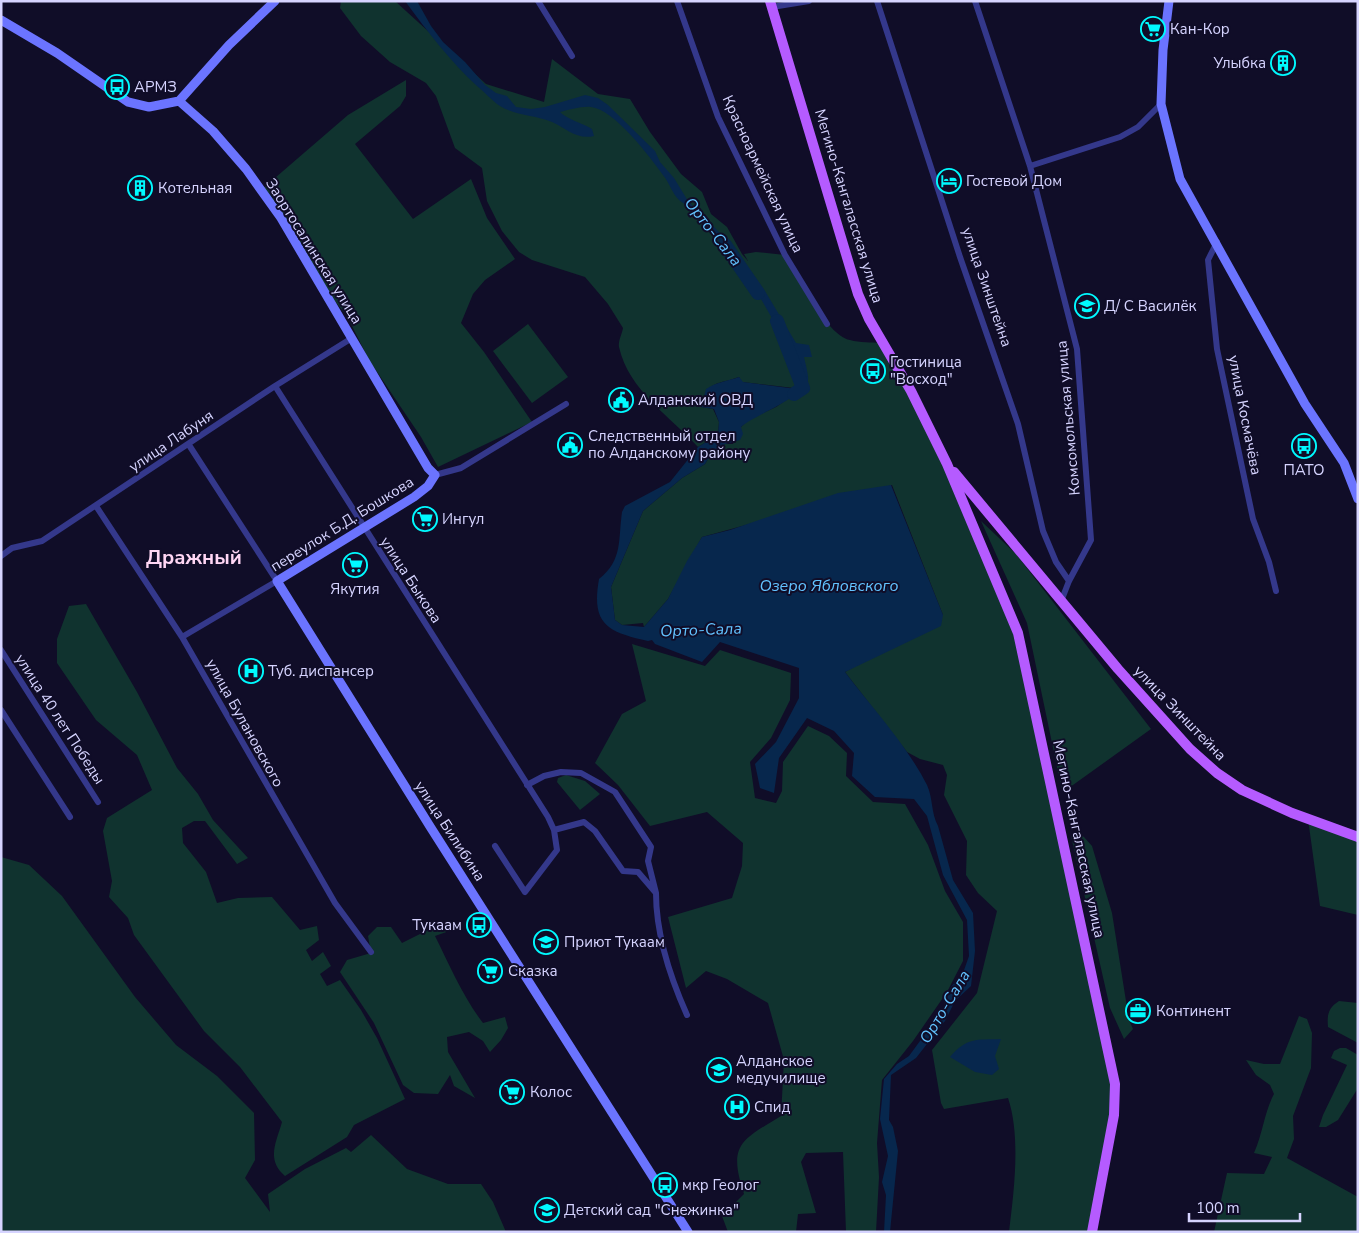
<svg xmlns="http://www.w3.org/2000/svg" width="1359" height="1233" viewBox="0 0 1359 1233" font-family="'Nunito Sans',sans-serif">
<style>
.green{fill:#10332f}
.water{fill:#07274d}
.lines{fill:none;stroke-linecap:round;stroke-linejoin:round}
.river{stroke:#07274d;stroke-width:14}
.street{stroke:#34388b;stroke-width:6}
.secondary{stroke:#6b74ff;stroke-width:9}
.primary{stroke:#b55bff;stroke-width:10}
.labels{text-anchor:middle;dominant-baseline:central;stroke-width:4;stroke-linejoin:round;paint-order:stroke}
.poi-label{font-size:15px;fill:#d6d4ff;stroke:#100d28;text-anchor:start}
.street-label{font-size:15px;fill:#d6d4ff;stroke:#100d28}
.water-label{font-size:16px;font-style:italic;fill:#62c3ff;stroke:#100d28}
.district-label{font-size:20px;font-weight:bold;fill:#ffd6f4;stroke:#100d28}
</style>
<rect width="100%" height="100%" fill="#100d28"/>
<path class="green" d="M 341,1 L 395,1 L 486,84 L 544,102 L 552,59 L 598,94 L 630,99 L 650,132 L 681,174 L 702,192 L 711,214 L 727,227 L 742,254 L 748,261 L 744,254 L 756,252 L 785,255 C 798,276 826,335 850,340 C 860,343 871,342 881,343 L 911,391 L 1018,633 L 1115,1084 L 1092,1232 L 1009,1232 C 1014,1191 1021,1137 1008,1098 L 944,1109 L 941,1103 L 932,1050 L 977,993 L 997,911 L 978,893 L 966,875 L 967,841 L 944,795 L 947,775 L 943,765 L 920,759 L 907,752 L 845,672 L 943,615 L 892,485 L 702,537 L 668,599 L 644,627 L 643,623 L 622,625 L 615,620 L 611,587 L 643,511 L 682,478 L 705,464 L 711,454 L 725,444 L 733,444 L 741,427 L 748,420 L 776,407 L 802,389 L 742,382 L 739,377 C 717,385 707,380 701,407 L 713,409 L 719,422 L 718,435 L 698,447 C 670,416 629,391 619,347 C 618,341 622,334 623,328 L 608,304 L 585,277 L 532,260 L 519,252 L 502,231 L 487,201 L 482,168 L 455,148 L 436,96 L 426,83 L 390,62 L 361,36 L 340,8 Z
M 406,80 L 406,96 L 400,106 L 355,144 L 413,219 L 471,179 L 487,218 L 515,259 L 485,280 L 473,294 L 461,323 L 484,352 L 532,422 L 438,467 L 421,437 L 369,360 L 347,316 L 318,280 L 261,190 L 348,115 Z
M 528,324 L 568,377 L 532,403 L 493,351 Z
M 981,521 L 1016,554 L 1151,729 L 1073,785 L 1062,791 L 1027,623 Z
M 86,604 L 137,692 L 177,768 L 198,794 L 213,820 L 248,858 L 237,864 L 205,821 L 194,821 L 182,828 L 183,843 L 206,872 L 217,903 L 238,898 L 272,897 L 300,930 L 317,926 L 319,940 L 306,950 L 312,961 L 323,952 L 331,966 L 320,974 L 327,986 L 340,980 L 361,1010 L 377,1038 L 405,1099 L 354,1125 L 347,1137 L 285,1176 C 266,1160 276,1143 282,1122 L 240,1067 L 204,1031 L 134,935 L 128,918 L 109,897 L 112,881 L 103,831 L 107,818 L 152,790 L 137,755 L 96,720 L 57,663 L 57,639 L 69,606 Z
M 632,644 L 705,666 L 720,650 L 791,673 L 790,700 L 771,738 L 750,762 L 755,798 L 776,803 L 782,791 L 783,762 L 808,726 L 829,736 L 847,753 L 846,776 L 873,802 L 905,804 L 928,845 L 945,891 L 963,922 L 963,961 L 947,992 L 913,1041 L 882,1080 L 877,1143 L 879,1177 L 876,1232 L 846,1232 L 843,1152 L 806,1153 L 801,1162 L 816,1213 L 798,1214 L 796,1232 L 728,1232 L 722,1216 L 744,1194 C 728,1145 740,1141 781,1116 L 784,1060 L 768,1003 L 727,979 L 706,971 L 686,988 L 668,917 L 732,898 L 742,866 L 743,843 L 707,812 L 650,826 L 618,785 L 595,763 L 622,714 L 646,701 Z
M 566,775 L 585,781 L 600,794 L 580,810 L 557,782 L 558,778 Z
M 1308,819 L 1358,837 L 1358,915 L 1320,906 Z
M 1075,831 L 1084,837 L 1092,846 L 1112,913 L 1129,1020 L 1133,1029 L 1124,1039 L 1110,1008 L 1071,836 Z
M 1,857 L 29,865 L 62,896 L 135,997 L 176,1045 L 217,1076 L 254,1113 L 255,1160 L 245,1178 L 270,1212 L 268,1194 L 305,1169 L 346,1148 L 351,1152 L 371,1135 L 407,1169 L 448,1184 L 481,1184 L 493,1202 L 506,1232 L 1,1232 Z
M 448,920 L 452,930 L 435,936 C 450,966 463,997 483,1023 L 505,1017 L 508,1028 L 501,1040 L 490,1052 L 483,1041 L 469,1032 L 447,1037 L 448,1052 L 475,1098 L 454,1086 L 450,1075 L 438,1094 L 414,1093 L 403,1085 L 374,1023 L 340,972 L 347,960 L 371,953 L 368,936 L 377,927 L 391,927 L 402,943 Z
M 1339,1001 L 1358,1003 L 1358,1043 L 1328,1027 C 1327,1015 1328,1008 1339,1001 Z
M 1299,1016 L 1307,1019 L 1312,1033 L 1311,1068 L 1293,1116 L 1294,1139 L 1287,1158 L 1358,1197 L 1358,1232 L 1214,1232 L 1227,1173 L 1264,1174 L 1272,1157 L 1254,1153 C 1263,1133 1264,1113 1274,1094 L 1270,1085 L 1256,1075 L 1246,1060 L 1264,1064 L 1280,1064 Z
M 1340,1048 L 1346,1048 L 1358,1055 L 1358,1088 L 1338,1120 L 1326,1127 L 1319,1127 L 1323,1115 L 1347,1065 L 1331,1058 L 1334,1051 Z"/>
<path class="water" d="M 405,1 L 417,1 L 431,26 L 443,42 L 465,62 L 485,85 L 496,93 L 507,96 L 516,107 L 531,109 L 545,107 L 585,95 L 598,98 L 608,105 L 655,151 L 660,162 L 674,178 L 688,201 L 726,239 L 765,291 L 796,343 L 809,345 L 812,357 L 804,357 C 805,362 809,376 808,380 C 808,395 753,416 741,427 L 743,434 L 740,440 L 725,444 L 711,454 L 705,464 L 682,478 L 643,511 L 611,587 L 615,620 L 622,625 L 644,627 L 668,599 L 687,561 L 702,537 L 730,530 L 838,493 L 891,485 L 943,615 L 941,626 L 845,672 C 873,709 906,744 927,785 C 933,798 931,813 938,826 L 953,880 L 973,913 L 975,951 L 971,986 L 955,1001 L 945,1021 L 916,1058 L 891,1075 L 889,1120 L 893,1127 L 898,1151 L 890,1232 L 884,1232 L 886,1195 L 882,1182 L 888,1156 L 880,1119 L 884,1079 L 897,1064 L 909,1056 L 942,1011 L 951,987 L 963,973 L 969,956 L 967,920 L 943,875 L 927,816 L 914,799 L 875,797 L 852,776 L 854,753 L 834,731 L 807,718 L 779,758 L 774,793 L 760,788 L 755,764 L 776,742 L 799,698 L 799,668 L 720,642 L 702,662 L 655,644 L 652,640 L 648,641 C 607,632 591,624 599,579 C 623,560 618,540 622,512 L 625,506 L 670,482 L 698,447 L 718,435 L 719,422 L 714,409 L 701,407 L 706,389 C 716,382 728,381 739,377 L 743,382 L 797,389 L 804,379 L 800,363 L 790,342 L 781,334 L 741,264 L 683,203 C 673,197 671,185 663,175 C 650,157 614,109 591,107 C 581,106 569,110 560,112 C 565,118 584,124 592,129 L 594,136 C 577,140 567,129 552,122 C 535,115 516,116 500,106 C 492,101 485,92 477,86 C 450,61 427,31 405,1 Z
M 1001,1039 L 995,1056 L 999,1069 L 992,1075 L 975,1072 L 950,1057 C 967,1037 976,1040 1001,1039 Z"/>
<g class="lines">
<path class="river" d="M 725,245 L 758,293
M 777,321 L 803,388 L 794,394"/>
<path class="street" d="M 538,1 L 572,56
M 677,1 L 718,117 L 785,255 L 827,324
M 877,1 L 960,257 L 1018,424 L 1043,531 L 1056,562 L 1069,581
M 975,1 L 1030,166 L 1077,349 L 1091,540 L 1069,581 L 1062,599
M 772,7 L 809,1
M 1030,166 L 1120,137 L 1138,127 L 1161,104
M 1217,242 L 1208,260 L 1217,349 L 1253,519 L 1269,562 L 1276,591
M 275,386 L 548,817 L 554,830 L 557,850 L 525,892 L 495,846
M 435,475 L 461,468 L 566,404
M 96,506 L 182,637 L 335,903 L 371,952
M 1,556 L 12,548 L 42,541 L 275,386 L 352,338
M 182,637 L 277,581 L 189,445
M 1,650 L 98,802
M 1,710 L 70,817
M 527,785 L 544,776 L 561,772 L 581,773 L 615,792 L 651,847 L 648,861 L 656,893 L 638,872 L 623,871 L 595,831 L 584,822 L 554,830
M 656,893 C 656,934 670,977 687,1015"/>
<path class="secondary" d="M 1169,1 L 1163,50 L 1161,104 L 1180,179 L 1305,404 L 1344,463 L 1358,499
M 1,20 L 57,53 L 128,102 L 149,107 L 179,101 L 213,131 L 246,169 L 281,218 L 428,468 L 435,475 L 428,486 L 414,497 L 277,581 L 431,828 L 688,1232
M 179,101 L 229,45 L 275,1"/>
<path class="primary" d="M 770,1 L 858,294 L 869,319 L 911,391 L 947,464 L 1018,633 L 1115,1084 L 1114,1115 L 1092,1232
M 954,472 L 1118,669 L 1190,749 L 1217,773 L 1242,790 L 1292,813 L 1358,837"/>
</g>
<defs>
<symbol id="supermarket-ring" viewBox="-11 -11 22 22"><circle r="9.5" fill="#100d28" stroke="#00faff" stroke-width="1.5"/><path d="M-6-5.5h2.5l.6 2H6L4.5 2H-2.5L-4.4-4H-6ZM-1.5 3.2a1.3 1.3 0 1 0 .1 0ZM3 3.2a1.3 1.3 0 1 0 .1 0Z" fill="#00faff"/></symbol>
<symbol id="building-ring" viewBox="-11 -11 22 22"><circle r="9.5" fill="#100d28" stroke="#00faff" stroke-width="1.5"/><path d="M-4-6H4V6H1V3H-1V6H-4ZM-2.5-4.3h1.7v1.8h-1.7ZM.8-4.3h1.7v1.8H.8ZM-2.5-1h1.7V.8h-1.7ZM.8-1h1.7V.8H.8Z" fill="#00faff"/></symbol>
<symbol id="bus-ring" viewBox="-11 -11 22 22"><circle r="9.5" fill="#100d28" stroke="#00faff" stroke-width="1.5"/><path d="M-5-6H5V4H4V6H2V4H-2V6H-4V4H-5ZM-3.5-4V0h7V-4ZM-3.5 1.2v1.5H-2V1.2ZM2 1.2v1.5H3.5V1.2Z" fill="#00faff"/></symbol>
<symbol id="hotel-ring" viewBox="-11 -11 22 22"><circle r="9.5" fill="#100d28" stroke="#00faff" stroke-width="1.5"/><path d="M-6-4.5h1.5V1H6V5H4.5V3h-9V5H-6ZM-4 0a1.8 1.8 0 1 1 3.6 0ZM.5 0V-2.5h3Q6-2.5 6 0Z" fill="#00faff"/></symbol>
<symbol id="school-ring" viewBox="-11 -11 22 22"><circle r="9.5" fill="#100d28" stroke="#00faff" stroke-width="1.5"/><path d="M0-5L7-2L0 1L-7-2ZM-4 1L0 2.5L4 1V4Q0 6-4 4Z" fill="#00faff"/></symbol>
<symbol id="civic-ring" viewBox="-11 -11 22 22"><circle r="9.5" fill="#100d28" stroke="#00faff" stroke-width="1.5"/><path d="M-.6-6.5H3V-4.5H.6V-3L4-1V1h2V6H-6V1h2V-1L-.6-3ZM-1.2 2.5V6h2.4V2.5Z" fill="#00faff"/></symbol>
<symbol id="hospital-ring" viewBox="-11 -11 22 22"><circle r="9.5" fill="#100d28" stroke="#00faff" stroke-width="1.5"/><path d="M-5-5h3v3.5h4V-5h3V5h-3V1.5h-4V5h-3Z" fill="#00faff"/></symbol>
<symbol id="office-ring" viewBox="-11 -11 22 22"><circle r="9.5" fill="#100d28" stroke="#00faff" stroke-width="1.5"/><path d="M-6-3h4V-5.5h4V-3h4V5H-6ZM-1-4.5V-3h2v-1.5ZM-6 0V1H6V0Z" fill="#00faff"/></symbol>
<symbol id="university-ring" viewBox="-11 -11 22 22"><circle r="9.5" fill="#100d28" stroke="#00faff" stroke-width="1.5"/><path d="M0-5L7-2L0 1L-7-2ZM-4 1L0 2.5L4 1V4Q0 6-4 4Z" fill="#00faff"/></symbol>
</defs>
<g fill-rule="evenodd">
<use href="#supermarket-ring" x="1139" y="15" width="28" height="28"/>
<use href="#building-ring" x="1269" y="49" width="28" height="28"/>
<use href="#bus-ring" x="103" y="73" width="28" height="28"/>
<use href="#hotel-ring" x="935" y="167" width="28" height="28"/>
<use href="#building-ring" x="126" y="174" width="28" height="28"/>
<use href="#school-ring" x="1073" y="292" width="28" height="28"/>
<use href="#bus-ring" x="859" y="357" width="28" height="28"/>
<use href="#civic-ring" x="607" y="386" width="28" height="28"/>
<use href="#civic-ring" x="556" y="431" width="28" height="28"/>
<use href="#bus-ring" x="1290" y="432" width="28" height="28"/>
<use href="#supermarket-ring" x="411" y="505" width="28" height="28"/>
<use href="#supermarket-ring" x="341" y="551" width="28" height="28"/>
<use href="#hospital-ring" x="237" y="657" width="28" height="28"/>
<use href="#bus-ring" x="465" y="911" width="28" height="28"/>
<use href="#school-ring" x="532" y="928" width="28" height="28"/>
<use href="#supermarket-ring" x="476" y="957" width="28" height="28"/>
<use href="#office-ring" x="1124" y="997" width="28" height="28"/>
<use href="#university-ring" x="705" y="1056" width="28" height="28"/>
<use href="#supermarket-ring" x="498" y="1078" width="28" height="28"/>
<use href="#hospital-ring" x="723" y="1093" width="28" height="28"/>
<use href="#bus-ring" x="651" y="1171" width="28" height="28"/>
<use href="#school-ring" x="533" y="1196" width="28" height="28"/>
</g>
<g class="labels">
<g class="poi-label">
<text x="1170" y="29">Кан-Кор</text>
<text x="1266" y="63" text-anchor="end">Улыбка</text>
<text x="134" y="87">АРМЗ</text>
<text x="966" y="181">Гостевой Дом</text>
<text x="158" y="188">Котельная</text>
<text x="1104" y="306">Д/ С Василёк</text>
<text x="890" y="362">Гостиница<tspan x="890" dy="17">"Восход"</tspan></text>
<text x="638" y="400">Алданский ОВД</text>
<text x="588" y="436">Следственный отдел<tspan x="588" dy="17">по Алданскому району</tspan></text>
<text x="1304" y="470" text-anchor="middle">ПАТО</text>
<text x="442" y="519">Ингул</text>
<text x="355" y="589" text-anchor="middle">Якутия</text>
<text x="268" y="671">Туб. диспансер</text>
<text x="462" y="925" text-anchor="end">Тукаам</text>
<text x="564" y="942">Приют Тукаам</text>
<text x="508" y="971">Сказка</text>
<text x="1156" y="1011">Континент</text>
<text x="736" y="1061">Алданское<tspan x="736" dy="17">медучилище</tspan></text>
<text x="530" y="1092">Колос</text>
<text x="754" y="1107">Спид</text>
<text x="682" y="1185">мкр Геолог</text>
<text x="564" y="1210">Детский сад "Снежинка"</text>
</g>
<g class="street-label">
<text transform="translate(763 174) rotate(65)">Красноармейская улица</text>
<text transform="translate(849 206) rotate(73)">Мегино-Кангаласская улица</text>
<text transform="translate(314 251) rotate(58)">Заортосалинская улица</text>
<text transform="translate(987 287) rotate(71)">улица Зинштейна</text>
<text transform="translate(1245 415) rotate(79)">улица Космачёва</text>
<text transform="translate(1068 418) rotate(-95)">Комсомольская улица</text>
<text transform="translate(171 441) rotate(-34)">улица Лабуня</text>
<text transform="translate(342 524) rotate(-32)">переулок Б.Д. Бошкова</text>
<text transform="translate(411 580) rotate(57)">улица Быкова</text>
<text transform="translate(1180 713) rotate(46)">улица Зинштейна</text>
<text transform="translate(60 719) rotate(57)">улица 40 лет Победы</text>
<text transform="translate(245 723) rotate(61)">улица Булановского</text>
<text transform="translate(450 831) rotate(57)">улица Билибина</text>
<text transform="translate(1079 839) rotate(78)">Мегино-Кангаласская улица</text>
</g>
<g class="water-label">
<text transform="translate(713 232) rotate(52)">Орто-Сала</text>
<text x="829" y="586">Озеро Ябловского</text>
<text transform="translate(701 630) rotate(-2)">Орто-Сала</text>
<text transform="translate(945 1007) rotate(-59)">Орто-Сала</text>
</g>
<g class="district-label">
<text x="194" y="557">Дражный</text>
</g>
</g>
<rect width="1359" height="1233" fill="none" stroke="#d6d4ff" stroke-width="5"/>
<path d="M1189 1213v8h111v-8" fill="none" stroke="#d6d4ff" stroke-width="2.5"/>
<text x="1196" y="1213" font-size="15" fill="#d6d4ff" stroke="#100d28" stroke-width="4" paint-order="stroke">100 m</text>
</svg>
